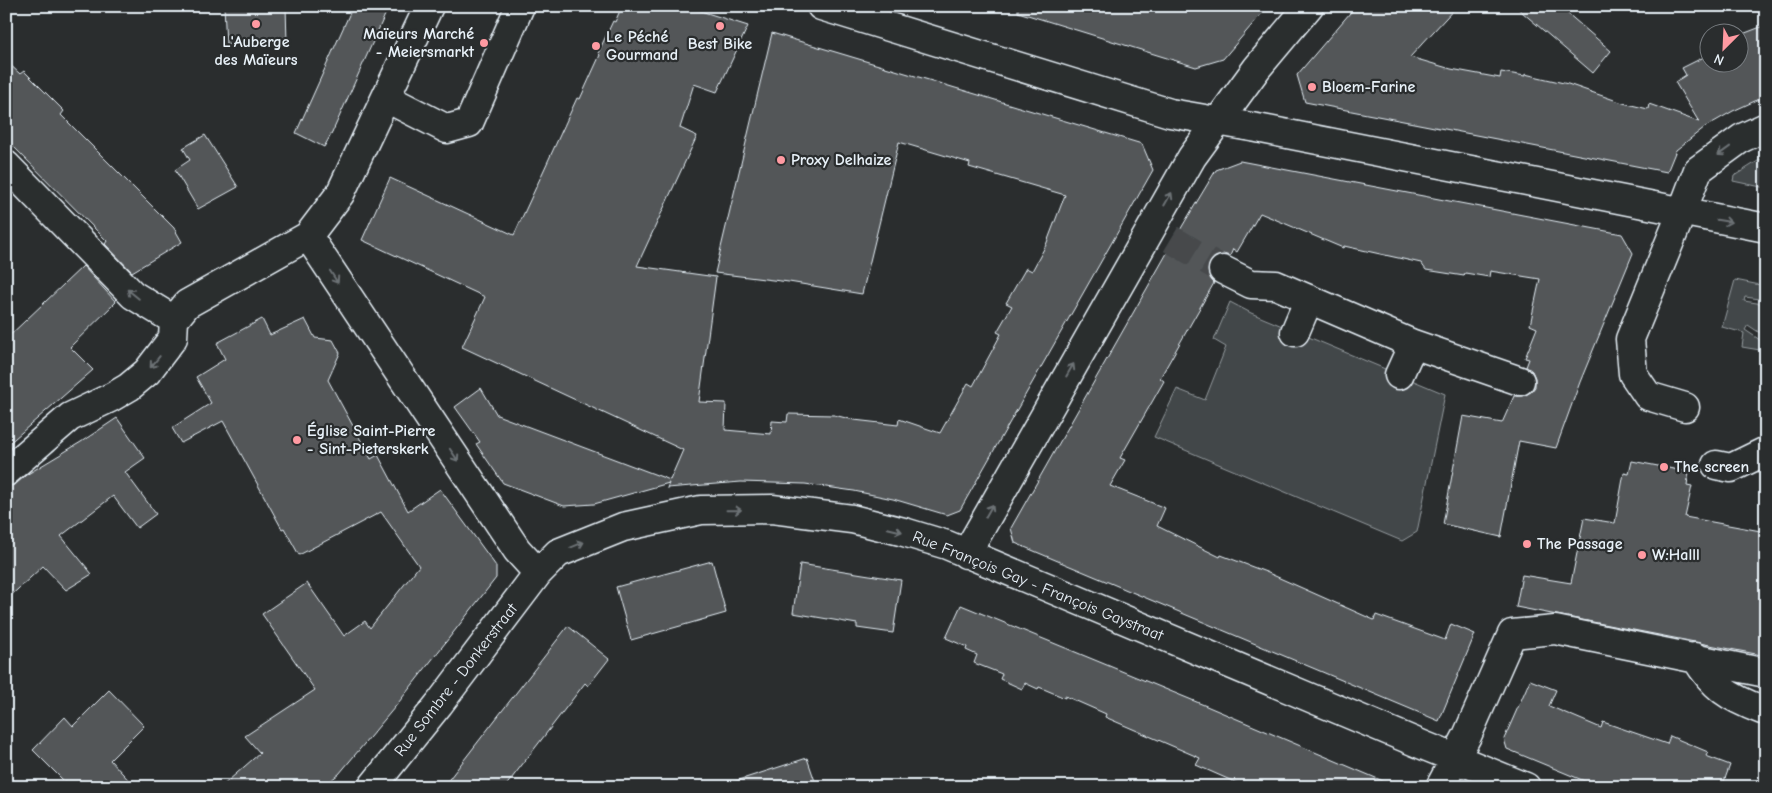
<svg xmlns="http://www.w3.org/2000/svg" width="1772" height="793" viewBox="0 0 1772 793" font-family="'Comic Neue',sans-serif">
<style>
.green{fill:#424648;stroke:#959ca0}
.building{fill:#535759;stroke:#e8f1f8}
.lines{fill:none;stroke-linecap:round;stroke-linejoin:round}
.minor-tunnel{stroke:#464a4c;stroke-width:28;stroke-dasharray:28 14;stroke-linecap:butt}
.minor-casing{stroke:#e8f1f8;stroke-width:31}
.minor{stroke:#2a2d2e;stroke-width:28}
.oneway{stroke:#6c7275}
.poi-dot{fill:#ff9aa2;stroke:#2a2d2e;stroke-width:2}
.labels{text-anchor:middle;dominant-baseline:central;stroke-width:4.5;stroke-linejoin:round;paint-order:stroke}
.poi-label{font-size:16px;font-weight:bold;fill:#e8f1f8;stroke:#2a2d2e;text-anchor:start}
.street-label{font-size:16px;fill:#e8f1f8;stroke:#2a2d2e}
</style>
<rect width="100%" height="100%" fill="#2a2d2e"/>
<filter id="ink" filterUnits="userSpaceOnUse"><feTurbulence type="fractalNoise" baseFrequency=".02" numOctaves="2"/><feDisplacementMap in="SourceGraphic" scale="10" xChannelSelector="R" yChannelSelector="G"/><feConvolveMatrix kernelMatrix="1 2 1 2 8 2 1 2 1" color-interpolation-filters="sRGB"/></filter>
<g filter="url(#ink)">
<path class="green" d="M 1766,156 L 1766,188 L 1733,181 L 1734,176 Z
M 1766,264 L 1766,279 L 1760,299 L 1745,297 L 1744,301 L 1763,304 L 1766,297 L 1766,337 L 1748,325 L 1745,330 L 1766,344 L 1766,351 L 1742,347 L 1744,333 L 1722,327 L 1735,280 L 1760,285 Z
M 1230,302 L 1251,313 L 1445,394 L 1417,532 L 1402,541 L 1154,437 L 1177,389 L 1205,400 L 1226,347 L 1214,340 Z"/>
<path class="building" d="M 224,6 L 286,6 L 287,43 L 226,45 Z
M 353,6 L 389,6 L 332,133 L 324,147 L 296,133 Z
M 622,6 L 685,6 L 748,26 L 717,92 L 694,84 L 680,128 L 697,136 L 637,266 L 716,277 L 699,402 L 726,403 L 725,430 L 771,434 L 772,421 L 787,422 L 788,414 L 834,415 L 854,420 L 898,425 L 899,419 L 940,433 L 968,383 L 973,386 L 1001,334 L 997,332 L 1012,306 L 1006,303 L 1026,268 L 1032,271 L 1046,245 L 1065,195 L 969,167 L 970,163 L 899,142 L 862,294 L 789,282 L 715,273 L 772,33 L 1142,144 L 1153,170 L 960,510 L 947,515 L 893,499 L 854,491 L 805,484 L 741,482 L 667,488 L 669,483 L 594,504 L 564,506 L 503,483 L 476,444 L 480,442 L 455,407 L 481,388 L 497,415 L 670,480 L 683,450 L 462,347 L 485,297 L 362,240 L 390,178 L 514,235 L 577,98 L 580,99 L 600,55 L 598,53 L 613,21 L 615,22 Z
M 1018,6 L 1268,6 L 1223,59 L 1196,67 L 1018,12 Z
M 1356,6 L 1457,6 L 1410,57 L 1451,69 L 1500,78 L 1501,72 L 1525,76 L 1525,74 L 1568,84 L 1623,103 L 1648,109 L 1649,104 L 1699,122 L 1675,82 L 1686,75 L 1682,68 L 1710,54 L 1710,62 L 1740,62 L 1740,35 L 1766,25 L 1766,96 L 1733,111 L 1705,127 L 1676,150 L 1667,172 L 1305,102 L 1297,75 Z
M 1515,6 L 1559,6 L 1611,51 L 1593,73 Z
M 6,61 L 20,74 L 24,71 L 64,111 L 61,115 L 174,228 L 182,242 L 132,272 L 105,244 L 107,241 L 6,139 Z
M 205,135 L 238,187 L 198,209 L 175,170 L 190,160 L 183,148 Z
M 1240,161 L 1622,234 L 1633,253 L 1580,382 L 1556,448 L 1519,441 L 1501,537 L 1443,524 L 1463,416 L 1502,423 L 1514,396 L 1523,396 L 1531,392 L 1535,387 L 1535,378 L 1532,371 L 1526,367 L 1529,359 L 1525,358 L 1537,328 L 1530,325 L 1540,279 L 1490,271 L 1489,277 L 1465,273 L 1464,276 L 1426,270 L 1421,263 L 1344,246 L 1343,248 L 1260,213 L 1237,252 L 1233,249 L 1230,256 L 1223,254 L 1215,257 L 1209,263 L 1208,271 L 1210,278 L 1214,283 L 1160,378 L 1164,381 L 1120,458 L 1125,460 L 1110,486 L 1165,508 L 1157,526 L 1220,557 L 1221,555 L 1266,572 L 1374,620 L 1376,615 L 1445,640 L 1451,624 L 1475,634 L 1439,721 L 1015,543 L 1011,528 L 1183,225 L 1216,170 Z
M 83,266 L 116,302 L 70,347 L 93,370 L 6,446 L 6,339 Z
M 262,319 L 270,335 L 305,319 L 315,338 L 333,340 L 340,353 L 328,380 L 371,459 L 378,455 L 408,511 L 440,489 L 496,566 L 496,578 L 395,707 L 339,774 L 322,787 L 221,787 L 260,753 L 245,736 L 315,690 L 262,614 L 307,583 L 344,636 L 365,621 L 370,628 L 419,566 L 381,512 L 299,555 L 284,528 L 282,529 L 223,421 L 181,443 L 172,428 L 211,403 L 196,377 L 225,359 L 217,343 Z
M 117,418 L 145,458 L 125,472 L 156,514 L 137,528 L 113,496 L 61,536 L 92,574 L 66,590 L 43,566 L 6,600 L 6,487 L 16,484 L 26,475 L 81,442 Z
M 1632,461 L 1689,472 L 1687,485 L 1692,486 L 1685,517 L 1766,532 L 1766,656 L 1516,607 L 1522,575 L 1571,583 L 1584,518 L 1615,523 L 1624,473 L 1629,474 Z
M 712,561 L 726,613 L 631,640 L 616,587 Z
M 800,564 L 901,580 L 893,633 L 857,628 L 857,624 L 793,613 Z
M 961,605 L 1204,705 L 1397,787 L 1246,787 L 1196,765 L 1200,758 L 1105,717 L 1106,714 L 1065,696 L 1065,698 L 1039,687 L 1038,689 L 1025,683 L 1022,689 L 1000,679 L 1002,674 L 974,663 L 977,655 L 966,650 L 967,647 L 946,638 Z
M 568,626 L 609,659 L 588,686 L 585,683 L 505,787 L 443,787 Z
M 1530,680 L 1556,690 L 1549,706 L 1601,728 L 1603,722 L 1667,744 L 1670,736 L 1708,752 L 1706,756 L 1730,765 L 1722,787 L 1599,787 L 1507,749 L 1504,739 Z
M 109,690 L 144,726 L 110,760 L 135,787 L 70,787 L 33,750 L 65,717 L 73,726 Z
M 807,758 L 817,787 L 734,787 L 733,782 Z"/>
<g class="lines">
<path class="minor-tunnel" d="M 1171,239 L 1223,270"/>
<defs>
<path id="minor" d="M 821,6 L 1170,113 L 1257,128 L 1766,228
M 385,99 L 398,104 L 447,129 L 469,123 L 520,6
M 6,165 L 133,295 L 174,320
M 308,236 L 517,550 L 538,573
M 1223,270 L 1251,284 L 1276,285 L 1413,344 L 1520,381
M 174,320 L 187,304 L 308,236 L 340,194 L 429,6
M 1295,332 L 1309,299
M 1399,375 L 1413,344
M 1685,407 L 1648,396 L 1633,374 L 1630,339 L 1682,212 L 1698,170 L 1742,138 L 1766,127
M 1716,465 L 1731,468 L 1766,451
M 6,472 L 70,417 L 112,397 L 129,387 L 147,372 L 173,338 L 174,320
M 966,554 L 1192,157 L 1257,68 L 1309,6
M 1695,657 C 1714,688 1728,697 1762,710
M 372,787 L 439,704 L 538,573 L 558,553 L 623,527 L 701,510 L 772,509 L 852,519 L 904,532 L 947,545 L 1425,746 L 1526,787
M 1440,787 L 1467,736 L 1512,634 L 1555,630 L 1766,673"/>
</defs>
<use href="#minor" class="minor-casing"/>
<use href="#minor" class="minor"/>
</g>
<defs><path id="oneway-shaft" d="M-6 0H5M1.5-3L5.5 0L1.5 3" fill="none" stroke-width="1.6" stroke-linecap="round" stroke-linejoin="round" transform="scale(1.25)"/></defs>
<g class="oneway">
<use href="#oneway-shaft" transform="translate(1724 151) rotate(144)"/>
<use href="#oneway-shaft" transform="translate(1168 199) rotate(-60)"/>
<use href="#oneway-shaft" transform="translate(1724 221) rotate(10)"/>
<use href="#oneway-shaft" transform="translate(334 277) rotate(57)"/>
<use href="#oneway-shaft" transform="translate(133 294) rotate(-141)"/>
<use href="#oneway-shaft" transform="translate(155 362) rotate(129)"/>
<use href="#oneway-shaft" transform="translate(1070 370) rotate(-60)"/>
<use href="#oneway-shaft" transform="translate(454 455) rotate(56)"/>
<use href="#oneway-shaft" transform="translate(734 510) rotate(-1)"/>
<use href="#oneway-shaft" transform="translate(989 511) rotate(-60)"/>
<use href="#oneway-shaft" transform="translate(895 530) rotate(14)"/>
<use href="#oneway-shaft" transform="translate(577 545) rotate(-22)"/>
</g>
</g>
<g class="poi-dot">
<circle cx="256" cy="24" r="5"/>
<circle cx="720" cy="26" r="5"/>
<circle cx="484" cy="43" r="5"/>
<circle cx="596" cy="46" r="5"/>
<circle cx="1312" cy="87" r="5"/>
<circle cx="781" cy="160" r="5"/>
<circle cx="297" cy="440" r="5"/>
<circle cx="1664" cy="467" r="5"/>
<circle cx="1527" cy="544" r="5"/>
<circle cx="1642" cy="555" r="5"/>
</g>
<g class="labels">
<g class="poi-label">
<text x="474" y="34" text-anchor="end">Maïeurs Marché<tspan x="474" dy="18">- Meiersmarkt</tspan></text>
<text x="606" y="37">Le Péché<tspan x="606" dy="18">Gourmand</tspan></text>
<text x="256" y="42" text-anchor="middle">L'Auberge<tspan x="256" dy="18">des Maïeurs</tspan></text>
<text x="720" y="44" text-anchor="middle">Best Bike</text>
<text x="1322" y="87">Bloem-Farine</text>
<text x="791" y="160">Proxy Delhaize</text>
<text x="307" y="431">Église Saint-Pierre<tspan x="307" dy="18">- Sint-Pieterskerk</tspan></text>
<text x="1674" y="467">The screen</text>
<text x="1537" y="544">The Passage</text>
<text x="1652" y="555">W:Halll</text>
</g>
<g class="street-label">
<text transform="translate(1038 586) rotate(22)">Rue François Gay - François Gaystraat</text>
<text transform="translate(456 680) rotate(-52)">Rue Sombre - Donkerstraat</text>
</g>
</g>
<rect width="1772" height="793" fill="none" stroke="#2a2d2e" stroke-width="25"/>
<rect x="12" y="12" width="1747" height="768" fill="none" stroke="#e8f1f8" stroke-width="2" filter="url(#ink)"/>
<g transform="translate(1724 48) rotate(204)"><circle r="24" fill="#2a2d2e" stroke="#767b7f"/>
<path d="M0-4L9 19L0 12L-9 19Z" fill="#ff9aa2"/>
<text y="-8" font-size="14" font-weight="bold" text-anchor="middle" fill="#e8f1f8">N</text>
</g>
</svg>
